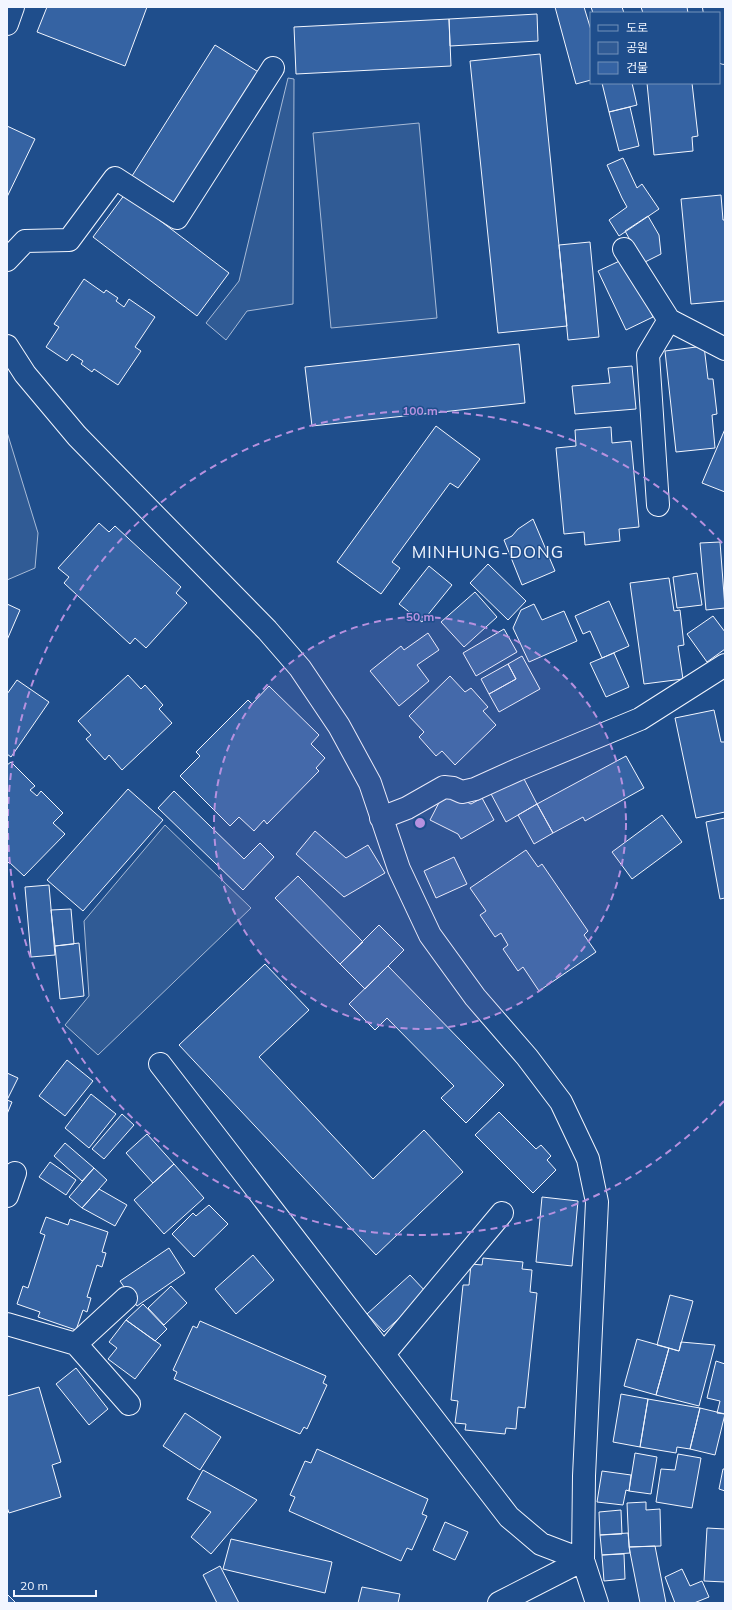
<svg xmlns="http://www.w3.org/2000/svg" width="732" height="1610" viewBox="0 0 732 1610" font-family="Mulish,'Noto Sans KR',sans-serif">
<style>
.green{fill:#305b95;stroke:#a8bbd7}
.building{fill:#3563a3;stroke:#f2f6ff}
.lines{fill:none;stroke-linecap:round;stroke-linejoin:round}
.minor-casing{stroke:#f2f6ff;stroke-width:24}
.minor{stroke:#1f4e8c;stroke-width:22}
.ring{fill:none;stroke:#b691df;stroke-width:2;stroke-dasharray:7 5}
.labels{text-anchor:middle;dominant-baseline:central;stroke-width:3;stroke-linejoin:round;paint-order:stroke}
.quarter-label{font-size:17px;letter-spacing:1px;fill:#f2f6ff;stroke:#1f4e8c}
.centre{fill:#b691df;stroke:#1f4e8c;stroke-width:2}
.ring-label{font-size:12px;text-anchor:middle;font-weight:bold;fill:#b691df;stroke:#1f4e8c;stroke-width:3;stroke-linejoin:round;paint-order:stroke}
</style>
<rect width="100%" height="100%" fill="#1f4e8c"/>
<path class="green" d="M 288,78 L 294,79 L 293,304 L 247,311 L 226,340 L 206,323 L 239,281 Z
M 419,123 L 437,318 L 331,328 L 313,133 Z
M 7,432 L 38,533 L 35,568 L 7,580 Z
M 165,825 L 251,908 L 98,1055 L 65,1025 L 89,996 L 84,921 Z"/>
<path class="building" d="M 47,7 L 147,7 L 125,66 L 37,32 Z
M 555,7 L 584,7 L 591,30 L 591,80 L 576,84 Z
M 591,7 L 622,7 L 624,13 L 593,13 Z
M 641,7 L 687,7 L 688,13 L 643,13 Z
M 537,14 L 538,41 L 450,46 L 449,19 Z
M 449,19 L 451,66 L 296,74 L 294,27 Z
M 215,45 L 260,73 L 178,205 L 132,176 Z
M 540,54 L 567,326 L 498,333 L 470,61 Z
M 602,83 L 632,83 L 637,105 L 609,112 Z
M 647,83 L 692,83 L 698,136 L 692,137 L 693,151 L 654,155 Z
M 630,107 L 639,146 L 619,151 L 609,112 Z
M 7,126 L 35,139 L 7,197 Z
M 623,158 L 637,188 L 642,184 L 659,209 L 619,236 L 609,220 L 627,207 L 622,198 L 607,165 Z
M 125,194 L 229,273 L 197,316 L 93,237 Z
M 721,195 L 723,220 L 725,220 L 725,301 L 691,304 L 681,199 Z
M 648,216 L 659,235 L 661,254 L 643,263 L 625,231 Z
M 590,242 L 599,337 L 568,340 L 559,245 Z
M 626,258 L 653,317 L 626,330 L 598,271 Z
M 84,279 L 104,293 L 106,290 L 118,298 L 116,301 L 124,307 L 129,299 L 155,317 L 135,347 L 141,351 L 118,385 L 94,369 L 92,372 L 81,364 L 83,361 L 72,354 L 67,361 L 46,347 L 59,327 L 54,324 Z
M 519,344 L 525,403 L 312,426 L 305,367 Z
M 704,346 L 708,379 L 713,379 L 717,414 L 712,415 L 715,448 L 676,452 L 665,351 Z
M 632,366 L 636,409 L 575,414 L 572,386 L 610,383 L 608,368 Z
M 436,426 L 480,459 L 458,488 L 450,483 L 392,562 L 400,568 L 381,594 L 337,562 Z
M 611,427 L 612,443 L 631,441 L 639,527 L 619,529 L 620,541 L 585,545 L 584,532 L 564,534 L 556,448 L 576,446 L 575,430 Z
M 725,429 L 725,492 L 702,483 Z
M 533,519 L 555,571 L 522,585 L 504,540 L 512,536 L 518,529 Z
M 99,523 L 109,532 L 115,526 L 181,587 L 176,593 L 187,603 L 146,648 L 135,638 L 130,644 L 64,583 L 69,577 L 58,568 Z
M 720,542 L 725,608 L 706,610 L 700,543 Z
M 488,564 L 526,601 L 508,620 L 470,583 Z
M 429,566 L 452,585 L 422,622 L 399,604 Z
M 697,573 L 702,605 L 677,608 L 673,577 Z
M 669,578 L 674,611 L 680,610 L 684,645 L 678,646 L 683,679 L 644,684 L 630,583 Z
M 475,592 L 497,617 L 464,647 L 441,622 Z
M 609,601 L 629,646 L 602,658 L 590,631 L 583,634 L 575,616 Z
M 7,604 L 20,610 L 7,640 Z
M 534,604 L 542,620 L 564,611 L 577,641 L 529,662 L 513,628 L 521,610 Z
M 713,616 L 725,632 L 725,649 L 707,662 L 687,634 Z
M 504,629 L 517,652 L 476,676 L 463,653 Z
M 428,633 L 439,650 L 417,665 L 429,681 L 399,706 L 370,671 L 401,646 L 404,650 Z
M 614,653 L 629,687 L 606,697 L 590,663 Z
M 522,656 L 540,689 L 499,712 L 489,694 L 516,679 L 508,664 Z
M 508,664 L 516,679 L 489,694 L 481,679 Z
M 128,675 L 141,689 L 145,685 L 163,705 L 159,709 L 172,723 L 122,770 L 109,755 L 105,760 L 86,739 L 91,735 L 78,721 Z
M 450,676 L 465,692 L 471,688 L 488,707 L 483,711 L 496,725 L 455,765 L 442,751 L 436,756 L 419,737 L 424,732 L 409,716 Z
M 17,680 L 49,702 L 11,757 L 7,754 L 7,694 Z
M 269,686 L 319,735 L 311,744 L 325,758 L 316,768 L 319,771 L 267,824 L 264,820 L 254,831 L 239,817 L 230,826 L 180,776 L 200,756 L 196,752 L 248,700 L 252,704 Z
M 714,710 L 721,742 L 725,742 L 725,812 L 696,818 L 675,718 Z
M 626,756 L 644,788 L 585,821 L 583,817 L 553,833 L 537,804 Z
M 11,762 L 35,786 L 30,790 L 37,796 L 41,791 L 63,813 L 53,823 L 65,834 L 24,876 L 9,862 L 7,864 L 7,765 Z
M 522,775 L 537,804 L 506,822 L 490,792 Z
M 128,789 L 163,820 L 83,911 L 47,880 Z
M 174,791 L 244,859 L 260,843 L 274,857 L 243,890 L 158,808 Z
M 445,791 L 471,804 L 482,798 L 494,820 L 461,839 L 458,834 L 430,820 Z
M 537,804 L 553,833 L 534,844 L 518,815 Z
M 662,815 L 682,842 L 632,879 L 612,852 Z
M 725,818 L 725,898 L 720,899 L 706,822 Z
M 315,831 L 346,858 L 368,845 L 385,873 L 344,897 L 296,854 Z
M 526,850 L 538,867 L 542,864 L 588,931 L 584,935 L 596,952 L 539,991 L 523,967 L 518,971 L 503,949 L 508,945 L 501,933 L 495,937 L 480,915 L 486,911 L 470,888 Z
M 454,857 L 467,884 L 436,898 L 424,871 Z
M 298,876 L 363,942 L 340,964 L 275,898 Z
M 49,885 L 55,955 L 31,957 L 25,887 Z
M 71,909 L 74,944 L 55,946 L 51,910 Z
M 379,925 L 404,950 L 365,989 L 340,964 Z
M 79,943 L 84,996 L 60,999 L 55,946 Z
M 265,964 L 309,1010 L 259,1057 L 373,1179 L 424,1130 L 463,1172 L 376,1255 L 179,1045 Z
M 388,966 L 504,1085 L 466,1123 L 441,1098 L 454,1086 L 387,1018 L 375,1030 L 349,1004 Z
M 67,1060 L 93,1081 L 65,1116 L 39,1096 Z
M 7,1073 L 18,1078 L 7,1100 L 12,1102 L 7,1114 Z
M 91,1094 L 116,1114 L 89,1148 L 65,1128 Z
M 499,1112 L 536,1149 L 541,1145 L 551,1156 L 547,1160 L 556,1170 L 533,1193 L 475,1135 Z
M 122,1114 L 134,1125 L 104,1159 L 92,1149 Z
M 147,1134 L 174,1164 L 153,1183 L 126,1153 Z
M 65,1143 L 94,1168 L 82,1181 L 54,1156 Z
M 50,1162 L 76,1180 L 66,1195 L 39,1177 Z
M 174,1164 L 204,1198 L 164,1234 L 134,1200 Z
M 94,1168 L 107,1180 L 82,1208 L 69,1197 Z
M 99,1189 L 127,1205 L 115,1226 L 82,1208 Z
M 542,1197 L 578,1201 L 572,1266 L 536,1262 Z
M 209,1205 L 228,1224 L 194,1257 L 172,1234 L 193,1213 L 196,1216 Z
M 46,1217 L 68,1225 L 70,1219 L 108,1232 L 102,1252 L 106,1253 L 102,1267 L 97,1265 L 87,1297 L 91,1298 L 87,1312 L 83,1310 L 76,1330 L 38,1317 L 40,1312 L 17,1304 L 23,1286 L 28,1288 L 45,1235 L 40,1233 Z
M 169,1248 L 185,1273 L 137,1306 L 120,1281 Z
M 253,1255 L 274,1280 L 236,1314 L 215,1289 Z
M 483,1258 L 523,1262 L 522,1269 L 532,1270 L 530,1292 L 537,1293 L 525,1408 L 518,1407 L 516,1429 L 506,1428 L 505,1434 L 465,1430 L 466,1424 L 455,1423 L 458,1401 L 451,1400 L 463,1285 L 469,1285 L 471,1264 L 482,1265 Z
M 410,1275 L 427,1293 L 384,1332 L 367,1314 Z
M 171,1286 L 187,1303 L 164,1325 L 148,1308 Z
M 670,1295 L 693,1301 L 679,1351 L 657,1345 Z
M 143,1304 L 167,1329 L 155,1341 L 126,1320 Z
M 126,1320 L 161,1345 L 135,1379 L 108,1359 L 117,1348 L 109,1342 Z
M 200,1321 L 326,1376 L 323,1383 L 327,1385 L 307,1429 L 304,1427 L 300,1434 L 174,1379 L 177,1372 L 173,1370 L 193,1326 L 197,1328 Z
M 637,1339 L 669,1348 L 656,1395 L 624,1386 Z
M 681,1342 L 715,1345 L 699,1406 L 656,1395 L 669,1348 L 679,1351 Z
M 716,1361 L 725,1364 L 725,1414 L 717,1413 L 720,1401 L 707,1398 Z
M 76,1368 L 108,1409 L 89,1425 L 56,1384 Z
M 39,1387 L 61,1462 L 52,1465 L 61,1497 L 9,1513 L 7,1507 L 7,1396 Z
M 621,1394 L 648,1399 L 640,1447 L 613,1442 Z
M 648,1399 L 700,1408 L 690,1449 L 677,1447 L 676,1453 L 640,1447 Z
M 700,1408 L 725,1414 L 715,1455 L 690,1449 Z
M 185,1413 L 221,1437 L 200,1470 L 163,1446 Z
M 317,1449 L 428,1499 L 422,1514 L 427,1516 L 412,1550 L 407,1548 L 401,1561 L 289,1511 L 295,1497 L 290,1495 L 305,1461 L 311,1463 Z
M 635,1453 L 657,1457 L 651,1494 L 629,1491 Z
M 678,1454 L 701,1458 L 692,1508 L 656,1502 L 661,1469 L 675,1470 Z
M 723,1469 L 725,1469 L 725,1491 L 719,1489 Z
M 203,1470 L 257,1500 L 211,1554 L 191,1537 L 211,1512 L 187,1499 Z
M 602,1471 L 631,1475 L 629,1491 L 626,1490 L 623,1505 L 597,1502 Z
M 646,1502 L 646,1510 L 660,1509 L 661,1546 L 629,1547 L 627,1503 Z
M 621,1510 L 622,1534 L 600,1535 L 599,1512 Z
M 445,1522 L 468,1532 L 455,1560 L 433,1550 Z
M 707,1528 L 725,1529 L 725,1582 L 704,1581 Z
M 628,1533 L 630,1553 L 602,1555 L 600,1535 Z
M 231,1539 L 332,1562 L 325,1593 L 223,1569 Z
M 655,1546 L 666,1603 L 640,1603 L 629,1547 Z
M 624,1554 L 625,1579 L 604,1581 L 602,1555 Z
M 220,1566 L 239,1603 L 217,1603 L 203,1575 Z
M 682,1569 L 690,1586 L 702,1581 L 709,1597 L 694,1603 L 675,1603 L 665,1577 Z
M 362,1587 L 400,1594 L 398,1603 L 358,1603 Z
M 7,1594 L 16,1603 L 7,1603 Z"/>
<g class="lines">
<defs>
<path id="minor" d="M 714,7 L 715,13
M 7,24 L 13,7
M 719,28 L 725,53
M 624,249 L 669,320 L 725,349
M 7,260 L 25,241 L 69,240 L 115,178 L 177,218 L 273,68
M 7,346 L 25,374 L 77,436 L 267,630 L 300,668 L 339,726 L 370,783 L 399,869 L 430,935 L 475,997 L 527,1057 L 561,1102 L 588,1159 L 597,1202 L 584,1476 L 583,1560 L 597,1603
M 658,505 L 648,355 L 669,320
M 381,818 L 407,808 L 444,787 L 453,788 L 462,792 L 475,789 L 517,770 L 640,719 L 725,665
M 160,1064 L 509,1517 L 541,1544 L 583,1560
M 7,1196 L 15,1173
M 7,1324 L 76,1344 L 126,1298
M 76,1344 L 129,1404
M 384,1354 L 502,1213
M 499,1603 L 583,1560"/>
</defs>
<use href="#minor" class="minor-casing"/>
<use href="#minor" class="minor"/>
</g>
<circle cx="420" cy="823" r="206" fill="#b691df" fill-opacity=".12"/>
<g class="ring">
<circle cx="420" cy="823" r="206"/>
<path d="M724 1101A412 412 0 1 1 724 545"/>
</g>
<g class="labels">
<g class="quarter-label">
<text x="488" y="551">MINHUNG-DONG</text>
</g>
</g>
<circle cx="420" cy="823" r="6" class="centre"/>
<g class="ring-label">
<text x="420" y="415">100 m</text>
<text x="420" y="621">50 m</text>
</g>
<rect width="732" height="1610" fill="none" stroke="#f2f6ff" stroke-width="16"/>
<rect x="590" y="12" width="130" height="72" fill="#1f4e8c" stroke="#7391ba"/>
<rect x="598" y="25" width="20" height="6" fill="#1f4e8c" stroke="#7391ba"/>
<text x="626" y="32" font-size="12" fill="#f2f6ff">도로</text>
<rect x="598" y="42" width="20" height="12" fill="#305b95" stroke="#7391ba"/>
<text x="626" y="52" font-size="12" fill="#f2f6ff">공원</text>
<rect x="598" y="62" width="20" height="12" fill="#3563a3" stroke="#7391ba"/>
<text x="626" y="72" font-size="12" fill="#f2f6ff">건물</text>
<path d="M14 1590v6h82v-6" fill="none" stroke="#f2f6ff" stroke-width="2"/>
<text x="20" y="1590" font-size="12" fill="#f2f6ff" stroke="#1f4e8c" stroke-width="3" paint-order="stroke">20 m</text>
</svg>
